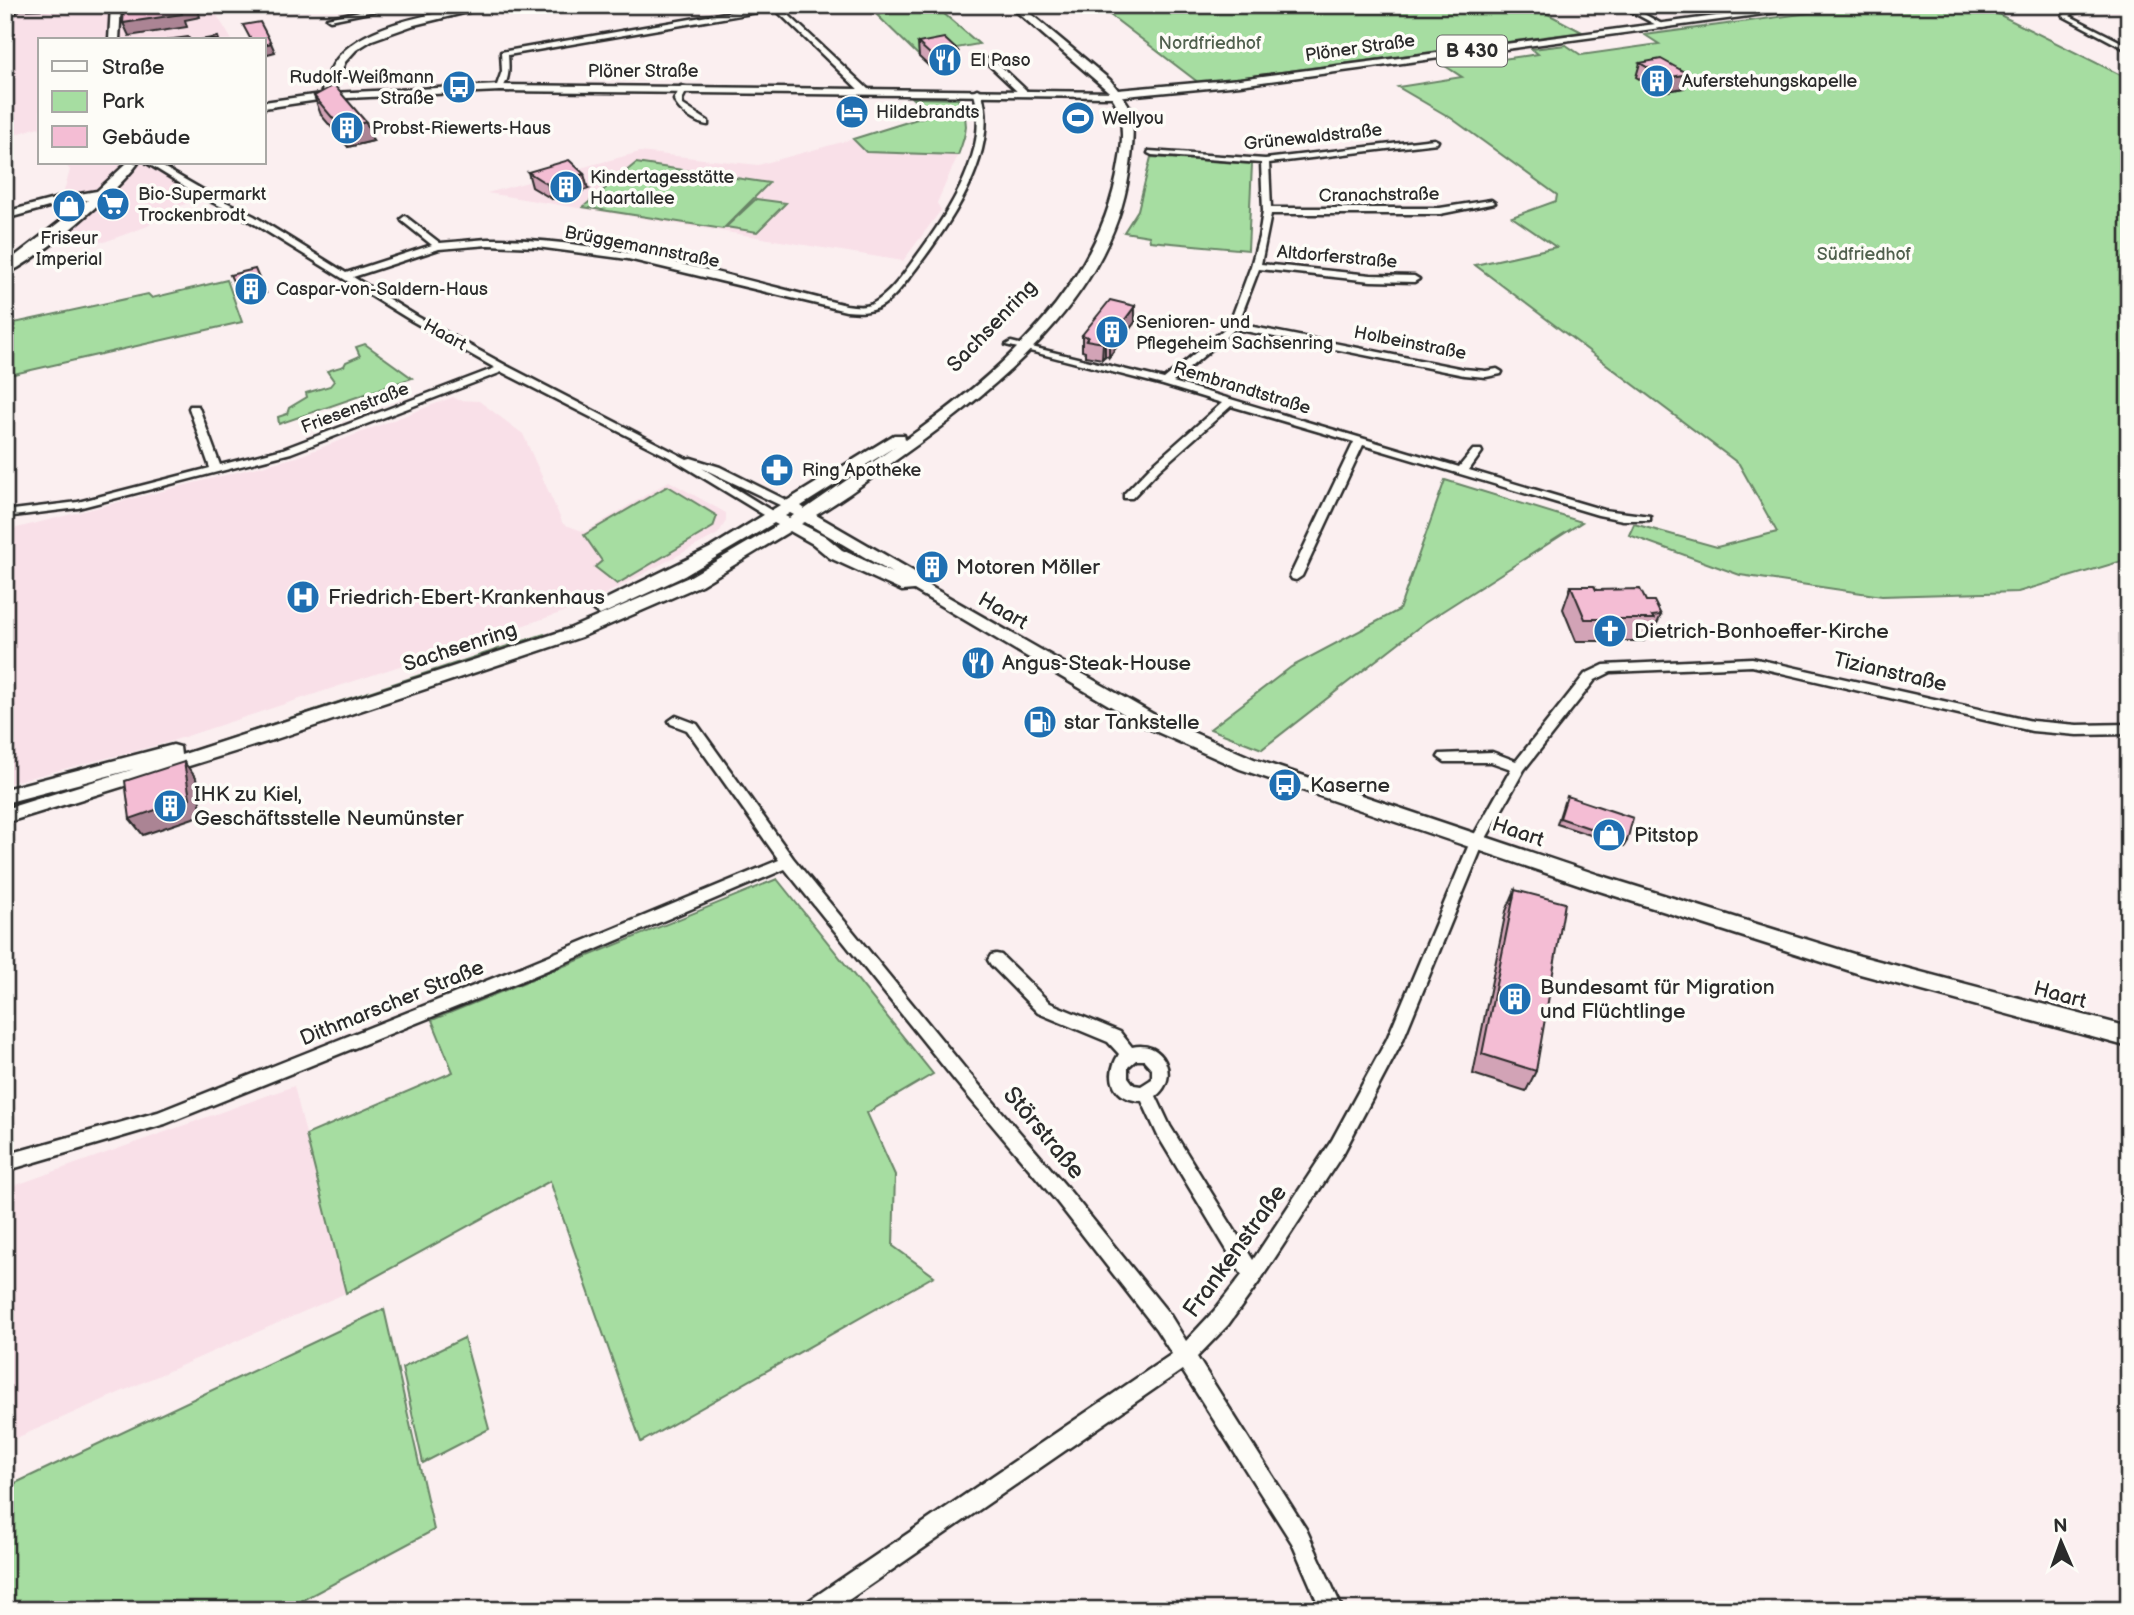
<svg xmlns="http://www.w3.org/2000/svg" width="2134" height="1615" viewBox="0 0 2134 1615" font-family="'Balsamiq Sans',sans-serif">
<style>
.built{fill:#f9e0e8}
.green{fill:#a6dda1;stroke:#688466;stroke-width:2}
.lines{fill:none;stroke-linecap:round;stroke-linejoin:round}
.street-casing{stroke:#2b2b2b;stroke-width:5}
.secondary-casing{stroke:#2b2b2b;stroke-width:5}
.primary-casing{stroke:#2b2b2b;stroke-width:5}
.street{fill:#fdfcf7;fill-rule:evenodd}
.secondary{fill:#fdfcf7;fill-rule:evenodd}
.primary{fill:#fdfcf7;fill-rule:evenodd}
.wall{fill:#d2a3b6;stroke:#2b2b2b;stroke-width:2}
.shaded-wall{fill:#ab8494;stroke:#2b2b2b;stroke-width:2}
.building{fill:#f4bdd4;stroke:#2b2b2b;stroke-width:2}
.labels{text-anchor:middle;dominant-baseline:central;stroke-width:7;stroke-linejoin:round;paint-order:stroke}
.far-park-label{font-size:18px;fill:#50604e;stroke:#fdfcf7}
.far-street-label{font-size:18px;fill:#2b2b2b;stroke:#fdfcf7}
.far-poi-label{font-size:18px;fill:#2b2b2b;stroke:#fdfcf7;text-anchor:start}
.shield{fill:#fdfcf7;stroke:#6a6a68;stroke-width:2}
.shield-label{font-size:19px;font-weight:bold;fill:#2b2b2b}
.street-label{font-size:21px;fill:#2b2b2b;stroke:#fdfcf7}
.poi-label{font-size:21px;fill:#2b2b2b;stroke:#fdfcf7;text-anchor:start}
.near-street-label{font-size:24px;fill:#2b2b2b;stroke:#fdfcf7}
</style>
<rect width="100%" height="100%" fill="#fbeff0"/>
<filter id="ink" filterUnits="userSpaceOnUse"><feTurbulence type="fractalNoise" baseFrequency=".0143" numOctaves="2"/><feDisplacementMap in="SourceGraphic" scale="14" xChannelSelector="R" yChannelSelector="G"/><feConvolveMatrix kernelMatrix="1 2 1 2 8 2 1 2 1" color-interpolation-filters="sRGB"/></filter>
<g filter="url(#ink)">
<path class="built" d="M 5,5 L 213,5 L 215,12 L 232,40 L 40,40 L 40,129 L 38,127 L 5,138 Z
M 853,139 L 866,152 L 958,155 L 937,203 L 941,210 L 903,261 L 487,193 L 640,152 L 758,165 Z
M 64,163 L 170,163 L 158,169 L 199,199 L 162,213 L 148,226 L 104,242 L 61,238 L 89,216 L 114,191 L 90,191 L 62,198 L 70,170 Z
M 453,397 L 458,400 L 479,401 L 523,434 L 563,524 L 585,532 L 669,481 L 726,513 L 726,521 L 718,534 L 585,605 L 166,743 L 5,784 L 5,531 L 297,457 Z
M 294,1086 L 346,1293 L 5,1443 L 5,1189 Z"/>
<path class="green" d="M 882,5 L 935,6 L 979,44 L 918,55 L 877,15 L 881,14 L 873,7 Z
M 1097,5 L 1531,5 L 1582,32 L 1199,83 Z
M 1868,5 L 1980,5 L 2129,79 L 2129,559 L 2018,592 L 1882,596 L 1740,575 L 1629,535 L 1634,524 L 1717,547 L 1777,532 L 1739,464 L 1475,265 L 1556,247 L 1512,217 L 1556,201 L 1557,195 L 1451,118 L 1398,87 L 1462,77 L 1439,62 L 1484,55 L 1503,59 L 1538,54 L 1532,49 L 1566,45 L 1581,55 L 1659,44 L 1645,35 Z
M 912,98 L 958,99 C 970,122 967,132 958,155 L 866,152 L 853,139 L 930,115 Z
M 1151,157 L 1252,164 L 1248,250 L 1150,241 L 1149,236 L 1124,232 L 1138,210 Z
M 636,163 L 769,183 L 723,229 L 583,207 Z
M 756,199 L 786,203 L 757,232 L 726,227 Z
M 227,280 L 242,322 L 5,376 L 5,325 L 148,294 L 152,298 Z
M 365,344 L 412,378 L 279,424 L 278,417 L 287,414 L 289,408 L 307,397 L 306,393 L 330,386 L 334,381 L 327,371 L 344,366 L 346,362 L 360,356 L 356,347 Z
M 1445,480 L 1582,522 L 1424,623 L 1262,749 L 1210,729 L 1291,667 L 1399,610 Z
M 668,486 L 717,516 L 713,527 L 617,584 L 595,567 L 602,561 L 584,535 Z
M 544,634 L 547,636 L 248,736 L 5,809 L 5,806 L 157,762 Z
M 777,879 L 933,1074 L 867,1113 L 895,1175 L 893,1246 L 934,1276 L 641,1442 L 550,1181 L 346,1293 L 306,1135 L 453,1072 L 432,1020 Z
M 384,1309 L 434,1530 L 284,1610 L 5,1610 L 5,1488 Z
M 464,1338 L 489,1429 L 423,1463 L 402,1368 Z"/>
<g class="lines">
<defs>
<path id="street" d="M 190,5 L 207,5 L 179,11 L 176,9 Z
M 389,5 L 404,5 L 330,20 L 327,18 Z
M 438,5 L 445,5 L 452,16 L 448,16 Z
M 771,5 L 779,6 L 868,89 L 868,93 L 862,93 L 775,9 L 508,55 C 509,68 510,82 500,90 L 496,88 L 502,71 L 501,52 Z
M 1619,5 L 1628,5 L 1667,27 L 1662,28 Z
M 2095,5 L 2113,5 L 2073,13 L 2070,16 L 2129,46 L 2129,51 L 2063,16 L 2069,10 Z
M 987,59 L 993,59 L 1026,90 L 1026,94 L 1020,94 L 987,63 Z
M 681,86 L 688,88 L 682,100 L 683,105 L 708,121 L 708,125 C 696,124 678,111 674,100 Z
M 977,89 L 981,91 C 1001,151 952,221 918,266 C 907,280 894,300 878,308 C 868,313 857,312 846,311 L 628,259 L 537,247 L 488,245 L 439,249 L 353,277 L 418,317 L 507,366 L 687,459 L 691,458 L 720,467 L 792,503 L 792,507 L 784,507 L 702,468 L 777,514 L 777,518 L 769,518 L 669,457 L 502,372 L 291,453 L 78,508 L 5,517 L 5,511 L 78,502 L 210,468 L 189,408 L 190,406 L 198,406 L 199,408 L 220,465 L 283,449 L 495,368 L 412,321 L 248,220 L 204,198 L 147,163 L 156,163 L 210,194 L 254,216 L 346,273 L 432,245 L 402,221 L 401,219 L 405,216 L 440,243 C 456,242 472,240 488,239 C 604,237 734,278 846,305 C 855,306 864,308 872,304 C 889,295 902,276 913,261 C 946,217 993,149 973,91 Z
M 1434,139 L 1438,141 L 1437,143 L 1269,163 L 1271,208 L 1440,208 L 1491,200 L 1495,203 L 1440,214 L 1271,214 L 1261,264 L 1371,275 L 1414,276 L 1419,279 L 1414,282 L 1371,281 L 1259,269 L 1238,324 L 1464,369 L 1486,371 L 1497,369 L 1502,372 L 1501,374 L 1486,377 L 1464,375 L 1235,329 L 1173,382 L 1459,467 L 1473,450 L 1481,450 L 1482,452 L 1469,470 L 1604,510 L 1650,516 L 1650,520 L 1623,520 L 1598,515 L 1363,445 L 1302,576 L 1296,580 L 1292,579 L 1290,576 L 1354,442 L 1231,406 L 1159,470 L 1132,498 L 1124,498 L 1124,494 L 1151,466 L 1222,403 L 1163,385 L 1006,345 L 1011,342 L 1164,379 L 1229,325 L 1251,266 L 1259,237 L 1263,211 L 1261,163 L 1152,155 L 1148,153 L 1149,151 L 1265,159 Z
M 1752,658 L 2032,721 L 2077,725 L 2129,724 L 2129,734 L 2077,735 L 2032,731 L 1752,666 L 1611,672 L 1595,680 L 1524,770 L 1484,842 L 1402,1042 L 1344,1152 L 1259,1282 L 1228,1325 L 1197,1357 L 1306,1529 L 1343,1610 L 1321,1610 L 1292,1543 L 1182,1370 L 834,1610 L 804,1610 L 807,1602 L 1172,1354 L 1156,1329 L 1057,1202 L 956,1082 L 785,869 L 531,977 L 165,1124 L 5,1171 L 5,1155 L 158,1112 L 521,967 L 779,860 L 687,730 L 671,724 L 669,721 L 676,716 L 697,724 L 793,858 L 968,1072 L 1069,1190 L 1170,1315 L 1186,1341 L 1214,1311 L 1242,1275 L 1158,1136 L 1142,1101 C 1114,1100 1104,1077 1119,1054 L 1108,1042 L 1038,1013 L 991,965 L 988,960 L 991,955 L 996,954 L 1001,955 L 1050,1003 L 1120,1032 L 1132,1047 C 1163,1039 1181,1077 1156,1096 L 1170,1126 L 1253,1260 L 1332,1140 L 1387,1039 L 1470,842 L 1511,769 L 1491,762 L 1445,762 L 1438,757 L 1440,754 L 1492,752 L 1516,761 L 1585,674 L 1604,665 ZM 1136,1060 L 1144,1060 L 1152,1069 L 1152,1079 L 1141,1086 L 1134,1085 L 1128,1077 L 1128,1067 Z"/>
<path id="secondary" d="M 111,5 L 121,5 L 119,40 L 109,40 Z
M 479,5 L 497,5 L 414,25 L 372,40 L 356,50 L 345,62 L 332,93 L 500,85 L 1119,92 C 1122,97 1129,103 1130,109 C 1135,129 1132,153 1129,173 C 1111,297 999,386 903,455 C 875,475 847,497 816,515 L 918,574 L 931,587 L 1158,717 L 1254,759 L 1599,875 L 1860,956 L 2129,1027 L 2129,1047 L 1860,974 L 1590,888 L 1240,769 L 1146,727 L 914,590 L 902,591 L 830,558 L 813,544 L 790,531 L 701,585 L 581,637 L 276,739 L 5,823 L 5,809 L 134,769 L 5,803 L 5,789 L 173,745 L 180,747 L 181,755 L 569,629 L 689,577 L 778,525 L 774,523 L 684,576 L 600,615 L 592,609 L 594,605 L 710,548 L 894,435 L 904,435 L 905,440 C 1001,372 1100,286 1119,164 C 1123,143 1125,115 1112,97 L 500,91 L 325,99 L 264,108 L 264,102 L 321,94 C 325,82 329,69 337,59 C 365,22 437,14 479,5 ZM 896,446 L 805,509 L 801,506 ZM 790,513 L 794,515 L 789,518 L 785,516 ZM 805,522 L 892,573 L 842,550 L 825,536 L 801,524 Z
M 127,163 L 138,163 C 121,188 33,265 5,274 L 5,264 L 88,200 L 63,203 L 5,219 L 5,212 L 62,197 L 97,191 Z"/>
<path id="primary" d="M 1009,5 L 1020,5 L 1110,80 L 1118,90 L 1240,79 L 1800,5 L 1830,5 L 1240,85 L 1115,97 Z"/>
</defs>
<use href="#street" class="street-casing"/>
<use href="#secondary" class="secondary-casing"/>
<use href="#primary" class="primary-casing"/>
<use href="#street" class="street"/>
<use href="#secondary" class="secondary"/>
<use href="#primary" class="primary"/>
</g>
<path class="wall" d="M 5,5 L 56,5 L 52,9 L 20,10 Z
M 918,43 L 959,64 L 932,69 L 919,57 Z
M 1640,63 L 1683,88 L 1662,92 L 1636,77 Z
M 314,96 L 373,141 L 348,147 L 321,115 Z
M 528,172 L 588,189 L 552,199 L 532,187 Z
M 1135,322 L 1109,357 L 1105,356 L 1102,359 L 1085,356 L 1085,352 L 1082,351 L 1082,335 Z
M 1571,586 L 1596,590 L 1646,601 L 1661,615 L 1651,637 L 1646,638 L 1644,641 L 1576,641 L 1563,609 Z
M 1564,802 L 1627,841 L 1624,846 L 1557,824 Z
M 1515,890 L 1536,1071 L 1526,1091 L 1473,1074 L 1506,911 Z"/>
<path class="shaded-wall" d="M 5,5 L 17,5 L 20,10 L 5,22 Z
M 191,5 L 197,5 L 200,17 L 185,20 L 187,27 L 129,36 L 123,23 L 180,7 Z
M 271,43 L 275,52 L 264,55 L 264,45 Z
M 958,51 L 959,64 L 932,69 L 931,55 Z
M 1688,74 L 1683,88 L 1662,92 L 1666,78 Z
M 366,122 L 373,141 L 348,147 L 341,128 Z
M 584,174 L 588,189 L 552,199 L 547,184 Z
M 261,283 L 266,293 L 242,299 L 237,289 Z
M 1135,306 L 1135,322 L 1109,357 L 1109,341 Z
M 1105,340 L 1105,356 L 1102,359 L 1103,343 Z
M 184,762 L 196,778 L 202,815 L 143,835 L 130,819 Z"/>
<path class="building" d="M 139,5 L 191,5 L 180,7 L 182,14 L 123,23 L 124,8 Z
M 260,22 L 271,43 L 264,45 L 264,40 L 251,40 L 243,25 Z
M 188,37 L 190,40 L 166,40 Z
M 218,37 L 219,40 L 200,40 Z
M 944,38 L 958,51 L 931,55 L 918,43 Z
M 1661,59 L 1688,74 L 1666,78 L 1640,63 Z
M 334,85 L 366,122 L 341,128 L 314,96 Z
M 569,160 L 584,174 L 547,184 L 528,172 Z
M 255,269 L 261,283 L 237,289 L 230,275 Z
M 1110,300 L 1135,306 L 1109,341 L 1105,340 L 1103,343 L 1086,340 L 1088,337 L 1082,335 Z
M 1571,586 L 1594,586 L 1596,590 L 1640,589 L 1646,601 L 1654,601 L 1661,615 L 1652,616 L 1654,619 L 1585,619 Z
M 184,762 L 190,798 L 130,819 L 125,781 Z
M 1567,796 L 1633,818 L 1627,841 L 1560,818 Z
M 1515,890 L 1565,903 L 1536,1071 L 1482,1054 Z"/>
</g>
<defs>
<symbol id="restaurant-disc" viewBox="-11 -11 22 22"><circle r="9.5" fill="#1f6fb2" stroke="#fdfcf7"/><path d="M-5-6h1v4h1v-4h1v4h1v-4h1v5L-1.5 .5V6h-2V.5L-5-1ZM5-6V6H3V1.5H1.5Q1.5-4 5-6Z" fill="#fff"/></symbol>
<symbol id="building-disc" viewBox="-11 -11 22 22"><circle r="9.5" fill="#1f6fb2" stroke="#fdfcf7"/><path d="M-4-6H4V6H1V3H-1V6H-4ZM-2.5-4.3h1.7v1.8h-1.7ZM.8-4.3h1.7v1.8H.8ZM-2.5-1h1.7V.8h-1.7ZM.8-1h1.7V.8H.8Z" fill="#fff"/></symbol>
<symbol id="bus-disc" viewBox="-11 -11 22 22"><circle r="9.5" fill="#1f6fb2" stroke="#fdfcf7"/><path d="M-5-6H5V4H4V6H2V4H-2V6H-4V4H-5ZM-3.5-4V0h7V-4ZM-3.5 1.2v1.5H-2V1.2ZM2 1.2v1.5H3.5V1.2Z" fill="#fff"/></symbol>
<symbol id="hotel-disc" viewBox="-11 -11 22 22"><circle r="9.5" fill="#1f6fb2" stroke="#fdfcf7"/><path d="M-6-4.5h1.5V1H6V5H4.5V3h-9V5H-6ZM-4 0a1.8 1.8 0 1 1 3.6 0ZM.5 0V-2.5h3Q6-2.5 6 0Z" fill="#fff"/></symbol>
<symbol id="stadium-disc" viewBox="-11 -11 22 22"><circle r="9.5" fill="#1f6fb2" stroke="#fdfcf7"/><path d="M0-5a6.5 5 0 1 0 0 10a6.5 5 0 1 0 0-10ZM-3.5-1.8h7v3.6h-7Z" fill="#fff"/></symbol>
<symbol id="supermarket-disc" viewBox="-11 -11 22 22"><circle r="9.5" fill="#1f6fb2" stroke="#fdfcf7"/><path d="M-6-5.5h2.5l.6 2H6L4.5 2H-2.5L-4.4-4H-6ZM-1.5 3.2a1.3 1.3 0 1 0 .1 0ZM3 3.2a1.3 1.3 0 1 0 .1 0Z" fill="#fff"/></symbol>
<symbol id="shop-disc" viewBox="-11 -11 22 22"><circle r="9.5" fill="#1f6fb2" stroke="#fdfcf7"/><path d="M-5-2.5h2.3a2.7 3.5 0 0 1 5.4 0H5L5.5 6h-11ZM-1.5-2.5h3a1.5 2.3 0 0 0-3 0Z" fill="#fff"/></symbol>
<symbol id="pharmacy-disc" viewBox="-11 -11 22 22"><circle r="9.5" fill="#1f6fb2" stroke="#fdfcf7"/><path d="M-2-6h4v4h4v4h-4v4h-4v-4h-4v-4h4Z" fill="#fff"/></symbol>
<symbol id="hospital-disc" viewBox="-11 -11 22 22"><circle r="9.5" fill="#1f6fb2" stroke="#fdfcf7"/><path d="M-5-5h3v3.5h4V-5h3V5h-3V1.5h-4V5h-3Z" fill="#fff"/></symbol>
<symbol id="church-disc" viewBox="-11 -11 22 22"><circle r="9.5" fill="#1f6fb2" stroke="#fdfcf7"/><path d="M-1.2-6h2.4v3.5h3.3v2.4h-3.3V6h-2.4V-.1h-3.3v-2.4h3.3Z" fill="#fff"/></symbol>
<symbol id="fuel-disc" viewBox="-11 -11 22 22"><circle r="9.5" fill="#1f6fb2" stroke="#fdfcf7"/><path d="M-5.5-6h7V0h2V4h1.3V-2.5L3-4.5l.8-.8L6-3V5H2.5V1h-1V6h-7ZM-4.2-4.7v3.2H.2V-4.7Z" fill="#fff"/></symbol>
</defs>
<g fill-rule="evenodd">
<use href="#restaurant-disc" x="926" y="41" width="38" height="38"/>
<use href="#building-disc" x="1638" y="62" width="38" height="38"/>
<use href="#bus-disc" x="440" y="68" width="38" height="38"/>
<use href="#hotel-disc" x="833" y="93" width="38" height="38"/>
<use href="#stadium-disc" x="1059" y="99" width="38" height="38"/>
<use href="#building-disc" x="328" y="109" width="38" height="38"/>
<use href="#building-disc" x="547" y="168" width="38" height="38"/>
<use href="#supermarket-disc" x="94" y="185" width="38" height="38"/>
<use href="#shop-disc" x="50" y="187" width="38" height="38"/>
<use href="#building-disc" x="232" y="270" width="38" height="38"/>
<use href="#building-disc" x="1093" y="313" width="38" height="38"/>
<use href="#pharmacy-disc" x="758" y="451" width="38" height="38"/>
<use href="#building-disc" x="913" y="548" width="38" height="38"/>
<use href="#hospital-disc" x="284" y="578" width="38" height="38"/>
<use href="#church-disc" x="1591" y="612" width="38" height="38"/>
<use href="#restaurant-disc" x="959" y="644" width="38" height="38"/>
<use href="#fuel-disc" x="1021" y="703" width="38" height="38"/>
<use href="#bus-disc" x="1266" y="766" width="38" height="38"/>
<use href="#building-disc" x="151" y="787" width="38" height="38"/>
<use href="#shop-disc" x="1590" y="816" width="38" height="38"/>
<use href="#building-disc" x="1496" y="980" width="38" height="38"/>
</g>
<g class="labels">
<g class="far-park-label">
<text x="1210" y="43">Nordfriedhof</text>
<text x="1864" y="254">Südfriedhof</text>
</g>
<g class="far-street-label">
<text transform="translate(1360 48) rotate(-8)">Plöner Straße</text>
<text x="643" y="71">Plöner Straße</text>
<text transform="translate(1313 137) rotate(-6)">Grünewaldstraße</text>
<text transform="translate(1379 195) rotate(-1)">Cranachstraße</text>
<text transform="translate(642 247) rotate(11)">Brüggemannstraße</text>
<text transform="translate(1337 257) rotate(5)">Altdorferstraße</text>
<text transform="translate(445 335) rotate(29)">Haart</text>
<text transform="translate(1410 343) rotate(11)">Holbeinstraße</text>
<text transform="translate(1242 388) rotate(17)">Rembrandtstraße</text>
<text transform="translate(355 408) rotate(-21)">Friesenstraße</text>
</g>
<g class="far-poi-label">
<text x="970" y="60">El Paso</text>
<text x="434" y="77" text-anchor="end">Rudolf-Weißmann<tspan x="434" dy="21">Straße</tspan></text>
<text x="1682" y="81">Auferstehungskapelle</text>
<text x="876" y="112">Hildebrandts</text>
<text x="1102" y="118">Wellyou</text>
<text x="372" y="128">Probst-Riewerts-Haus</text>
<text x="590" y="177">Kindertagesstätte<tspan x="590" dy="21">Haartallee</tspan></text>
<text x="138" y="194">Bio-Supermarkt<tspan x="138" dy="21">Trockenbrodt</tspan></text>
<text x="69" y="238" text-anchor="middle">Friseur<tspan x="69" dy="21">Imperial</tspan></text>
<text x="276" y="289">Caspar-von-Saldern-Haus</text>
<text x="1136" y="322">Senioren- und<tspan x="1136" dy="21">Pflegeheim Sachsenring</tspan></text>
<text x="802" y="470">Ring Apotheke</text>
</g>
<rect class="shield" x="1437" y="35.5" width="70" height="31" rx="5"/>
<g class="shield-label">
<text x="1472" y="51">B 430</text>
</g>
<g class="street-label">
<text transform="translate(992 326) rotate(-46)">Sachsenring</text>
<text transform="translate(1003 611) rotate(30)">Haart</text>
<text transform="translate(460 647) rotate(-18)">Sachsenring</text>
<text transform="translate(1890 672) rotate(13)">Tizianstraße</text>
<text transform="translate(1518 832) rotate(19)">Haart</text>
<text transform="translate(2060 995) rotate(15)">Haart</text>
<text transform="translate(392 1003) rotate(-22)">Dithmarscher Straße</text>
</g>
<g class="poi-label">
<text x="956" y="567">Motoren Möller</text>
<text x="328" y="597">Friedrich-Ebert-Krankenhaus</text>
<text x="1634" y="631">Dietrich-Bonhoeffer-Kirche</text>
<text x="1002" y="663">Angus-Steak-House</text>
<text x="1064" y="722">star Tankstelle</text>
<text x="1310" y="785">Kaserne</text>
<text x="194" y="794">IHK zu Kiel,<tspan x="194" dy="24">Geschäftsstelle Neumünster</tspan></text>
<text x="1634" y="835">Pitstop</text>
<text x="1540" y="987">Bundesamt für Migration<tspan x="1540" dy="24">und Flüchtlinge</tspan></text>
</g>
<g class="near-street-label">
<text transform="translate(1044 1133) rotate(50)">Störstraße</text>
<text transform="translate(1235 1251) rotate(-54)">Frankenstraße</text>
</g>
</g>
<rect width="2134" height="1615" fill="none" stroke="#fdfcf7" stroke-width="28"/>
<rect x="14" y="14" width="2106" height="1587" fill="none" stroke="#2b2b2b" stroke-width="2.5" filter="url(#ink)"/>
<rect x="38" y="38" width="228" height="126" fill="#fdfcf7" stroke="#a9a8a5" stroke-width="2"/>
<rect x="52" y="61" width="35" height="10" fill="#fdfcf7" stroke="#a9a8a5" stroke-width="2"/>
<text x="102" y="74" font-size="21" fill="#2b2b2b">Straße</text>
<rect x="52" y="91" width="35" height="21" fill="#a6dda1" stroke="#a9a8a5" stroke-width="2"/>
<text x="102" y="108" font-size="21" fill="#2b2b2b">Park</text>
<rect x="52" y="126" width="35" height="21" fill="#f4bdd4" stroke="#a9a8a5" stroke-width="2"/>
<text x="102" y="144" font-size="21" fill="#2b2b2b">Gebäude</text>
<g transform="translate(2061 1542) rotate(358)" stroke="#fdfcf7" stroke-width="5" paint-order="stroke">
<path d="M0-5L12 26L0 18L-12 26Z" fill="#2b2b2b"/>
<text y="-10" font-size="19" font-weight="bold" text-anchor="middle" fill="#2b2b2b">N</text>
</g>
</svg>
